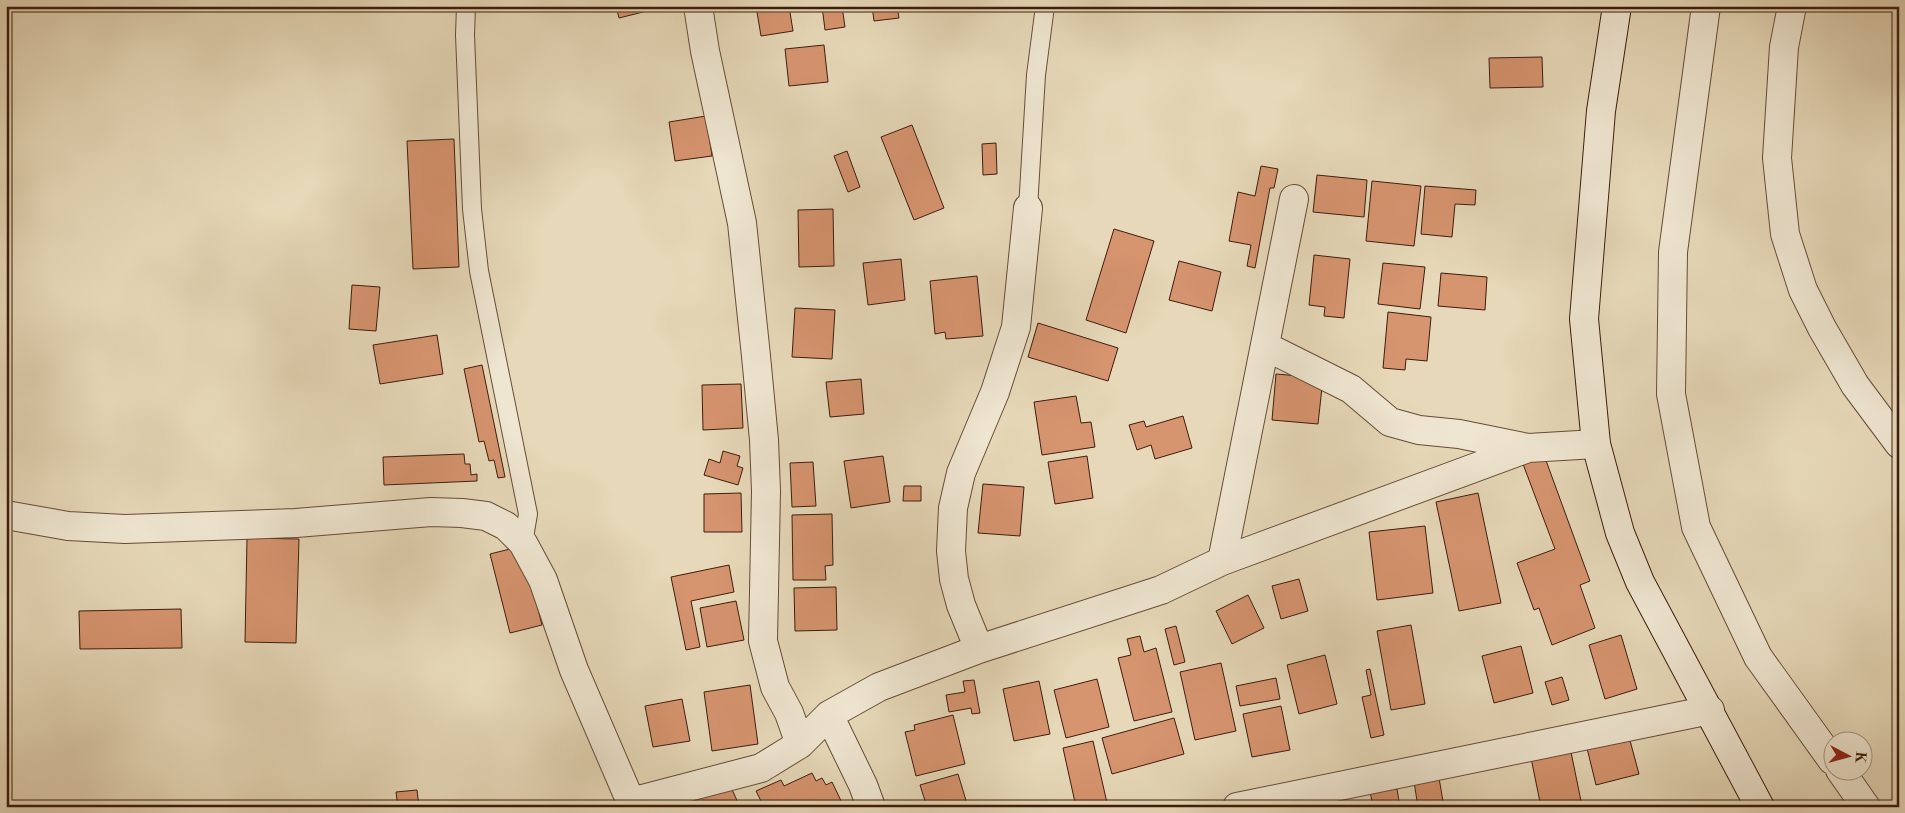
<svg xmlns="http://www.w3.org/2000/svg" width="1905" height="813" viewBox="0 0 1905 813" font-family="'Libre Bodoni',serif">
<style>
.building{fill:#d6946f;stroke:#3d1c0d}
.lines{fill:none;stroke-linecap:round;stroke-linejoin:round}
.service-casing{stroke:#674b38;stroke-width:20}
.minor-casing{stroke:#674b38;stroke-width:30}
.secondary-casing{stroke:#3d1c0d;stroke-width:30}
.service{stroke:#efe6d1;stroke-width:18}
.minor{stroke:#efe6d1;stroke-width:28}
.secondary{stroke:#efe6d1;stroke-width:28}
</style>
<rect width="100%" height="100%" fill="#e6d8b8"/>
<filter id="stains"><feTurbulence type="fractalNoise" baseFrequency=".004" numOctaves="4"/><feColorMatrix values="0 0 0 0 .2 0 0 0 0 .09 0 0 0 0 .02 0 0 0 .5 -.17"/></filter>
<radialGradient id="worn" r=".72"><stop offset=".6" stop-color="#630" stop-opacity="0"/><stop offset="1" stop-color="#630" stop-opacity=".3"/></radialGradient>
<path class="building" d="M 616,6 L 667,6 L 619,18 Z
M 756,6 L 789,6 L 793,31 L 761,36 Z
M 822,6 L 842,6 L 845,27 L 825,30 Z
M 872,6 L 897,6 L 899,18 L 874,21 Z
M 824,45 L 828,82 L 789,86 L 785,49 Z
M 1542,57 L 1543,87 L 1490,88 L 1489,58 Z
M 706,116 L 712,156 L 675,161 L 669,122 Z
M 912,125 L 944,208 L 914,220 L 881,137 Z
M 454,139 L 459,267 L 413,269 L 407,141 Z
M 996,143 L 997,174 L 983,175 L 982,144 Z
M 847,151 L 860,187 L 848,192 L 834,156 Z
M 1261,166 L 1278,169 L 1274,188 L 1270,188 L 1255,268 L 1247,266 L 1251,245 L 1229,241 L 1238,192 L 1255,196 Z
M 1317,175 L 1367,180 L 1364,217 L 1313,212 Z
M 1372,181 L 1421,186 L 1414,246 L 1366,241 Z
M 1425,186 L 1476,190 L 1475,205 L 1455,204 L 1452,237 L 1421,234 Z
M 833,209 L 834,266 L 799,267 L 798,210 Z
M 1114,229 L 1154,241 L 1126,333 L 1086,320 Z
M 1314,255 L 1350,259 L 1344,318 L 1324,316 L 1325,307 L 1309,305 Z
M 901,259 L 905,300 L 868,305 L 863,263 Z
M 1179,261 L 1221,272 L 1212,311 L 1169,300 Z
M 1383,263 L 1425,267 L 1420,309 L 1378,304 Z
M 1441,273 L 1487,277 L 1485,310 L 1438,306 Z
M 977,276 L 983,336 L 946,339 L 945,332 L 935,334 L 930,281 Z
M 352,285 L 380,287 L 376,331 L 349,329 Z
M 795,308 L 835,310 L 832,359 L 792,357 Z
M 1388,312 L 1431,317 L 1427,361 L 1406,359 L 1405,370 L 1383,368 Z
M 1038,323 L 1118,348 L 1108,381 L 1028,357 Z
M 437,335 L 443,374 L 380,384 L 373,345 Z
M 482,365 L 505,477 L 498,478 L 494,460 L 489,461 L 484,441 L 479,442 L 464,369 Z
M 1276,374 L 1323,378 L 1318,424 L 1272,420 Z
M 861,379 L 864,414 L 830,417 L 826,382 Z
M 741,384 L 743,428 L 703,430 L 702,385 Z
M 1076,396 L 1081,423 L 1091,422 L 1095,447 L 1042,455 L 1034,402 Z
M 1183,416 L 1192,448 L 1155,459 L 1151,445 L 1137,450 L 1129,425 L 1144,421 L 1146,427 Z
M 723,451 L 740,456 L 737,466 L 743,468 L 738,485 L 704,475 L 709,459 L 720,463 Z
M 464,454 L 465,464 L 470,464 L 471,475 L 477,474 L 477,481 L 384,485 L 383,457 Z
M 1544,455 L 1590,581 L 1580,585 L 1595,628 L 1552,645 L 1539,608 L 1534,610 L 1517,563 L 1555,549 L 1523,464 Z
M 883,456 L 890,502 L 851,508 L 844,461 Z
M 1087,456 L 1093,498 L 1055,504 L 1048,462 Z
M 813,462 L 816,506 L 792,507 L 790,463 Z
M 983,484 L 1024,487 L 1020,536 L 978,533 Z
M 904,486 L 921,486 L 921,501 L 903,501 Z
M 741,493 L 742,532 L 704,532 L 704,494 Z
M 1478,493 L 1501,603 L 1459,611 L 1436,502 Z
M 832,514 L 833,565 L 825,566 L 826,580 L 793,580 L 792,515 Z
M 1425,526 L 1433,593 L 1377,600 L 1369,532 Z
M 247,538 L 299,539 L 296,643 L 245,642 Z
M 522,546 L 542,625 L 510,633 L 490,554 Z
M 729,565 L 734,592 L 691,601 L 700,647 L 686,650 L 671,577 Z
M 1299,579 L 1308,611 L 1281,619 L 1272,586 Z
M 836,587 L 837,630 L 795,631 L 794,588 Z
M 1248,595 L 1264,628 L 1232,644 L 1216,611 Z
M 736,601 L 744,640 L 707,647 L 700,608 Z
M 181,609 L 182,648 L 80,649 L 79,611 Z
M 1411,625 L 1425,704 L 1391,710 L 1377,631 Z
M 1176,626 L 1185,662 L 1174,665 L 1165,629 Z
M 1621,635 L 1637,689 L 1605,699 L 1589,645 Z
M 1140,636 L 1144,652 L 1156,648 L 1172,712 L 1134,721 L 1118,658 L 1131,655 L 1127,639 Z
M 1521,646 L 1533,693 L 1494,703 L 1482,656 Z
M 1325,655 L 1337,704 L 1299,714 L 1287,665 Z
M 1221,663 L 1236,731 L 1195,740 L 1180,672 Z
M 1370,669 L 1384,735 L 1371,738 L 1362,697 L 1371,695 L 1366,670 Z
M 1562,677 L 1569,700 L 1552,705 L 1545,682 Z
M 1276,678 L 1280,699 L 1240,706 L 1236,686 Z
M 1097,679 L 1109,727 L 1066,738 L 1054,690 Z
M 974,680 L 980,713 L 972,714 L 971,708 L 949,712 L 946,695 L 965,692 L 963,681 Z
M 1039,681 L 1050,734 L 1014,741 L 1003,689 Z
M 750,685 L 758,744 L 712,751 L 704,692 Z
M 682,699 L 690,741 L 653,747 L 645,706 Z
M 1281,706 L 1290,750 L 1252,757 L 1243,714 Z
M 953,715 L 965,764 L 916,776 L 905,732 L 915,730 L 914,725 Z
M 1174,718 L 1184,754 L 1112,774 L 1102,738 Z
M 1628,733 L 1639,774 L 1596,785 L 1586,744 Z
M 1093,741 L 1107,803 L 1090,807 L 1076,807 L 1063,748 Z
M 1571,752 L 1581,801 L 1557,807 L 1541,807 L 1530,753 Z
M 812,773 L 816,781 L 822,778 L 826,785 L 832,782 L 844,807 L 764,807 L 756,791 L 781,780 L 784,786 Z
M 958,774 L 968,807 L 927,807 L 920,785 Z
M 1439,778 L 1444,807 L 1418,807 L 1414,782 Z
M 729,783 L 740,807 L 696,807 L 694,801 Z
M 1388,783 L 1389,790 L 1397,789 L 1400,807 L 1373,807 L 1369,786 Z
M 417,790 L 419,807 L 398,807 L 396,792 Z"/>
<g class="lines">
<defs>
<path id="service" d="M 466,6 L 465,35 L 472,209 L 479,271 L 528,514 L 523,543
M 1028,208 L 1036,75 L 1045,6"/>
<path id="minor" d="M 698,6 L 705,51 L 742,223 L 756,356 L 764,440 L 766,491 L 763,641 L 775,687 L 789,713 L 800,744
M 1706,6 L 1673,252 L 1671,394 L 1696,527 L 1758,657 L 1832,760
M 1792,6 L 1784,47 L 1777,158 L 1785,234 L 1803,290 L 1822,328 L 1855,385 L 1899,444
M 1265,346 L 1351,389 L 1390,422 L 1419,430 L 1459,434 L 1528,448
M 6,515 L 68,526 L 125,529 L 296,523 L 431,512 L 462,513 L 486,516 L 506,526 L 523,543 L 543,580 L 574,670 L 633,807
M 1222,561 L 1294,199
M 979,649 L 961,605 L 954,579 L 951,551 L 953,508 L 961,473 L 995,392 L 1016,327 L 1028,208
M 829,715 L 863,785 L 871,807
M 1840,770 L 1866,807
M 631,807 L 631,802 L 761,768 L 800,744 L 829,715 L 879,687 L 979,649 L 1161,590 L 1222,561 L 1528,448 L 1596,444
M 1237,807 L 1710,710"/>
<path id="secondary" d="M 1617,6 L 1601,111 L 1584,319 L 1596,444 L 1620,533 L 1640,582 L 1760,807"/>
</defs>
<use href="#service" class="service-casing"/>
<use href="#minor" class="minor-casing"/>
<use href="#secondary" class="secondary-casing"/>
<use href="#service" class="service"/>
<use href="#minor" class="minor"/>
<use href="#secondary" class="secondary"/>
</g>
<rect width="1905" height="813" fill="none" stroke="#e6d8b8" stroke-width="25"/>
<rect x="8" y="8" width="1890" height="798" fill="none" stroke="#3d1c0d" stroke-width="2.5"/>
<rect x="12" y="12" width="1880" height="788" fill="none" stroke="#3d1c0d"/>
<g transform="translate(1848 756) rotate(96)"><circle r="24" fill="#efe6d1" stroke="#a89583"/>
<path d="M0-4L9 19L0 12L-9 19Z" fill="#8f2418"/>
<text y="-8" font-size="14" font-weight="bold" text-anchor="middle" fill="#3d1c0d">K</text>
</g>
<rect width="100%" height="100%" filter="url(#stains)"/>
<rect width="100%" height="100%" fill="url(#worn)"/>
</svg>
